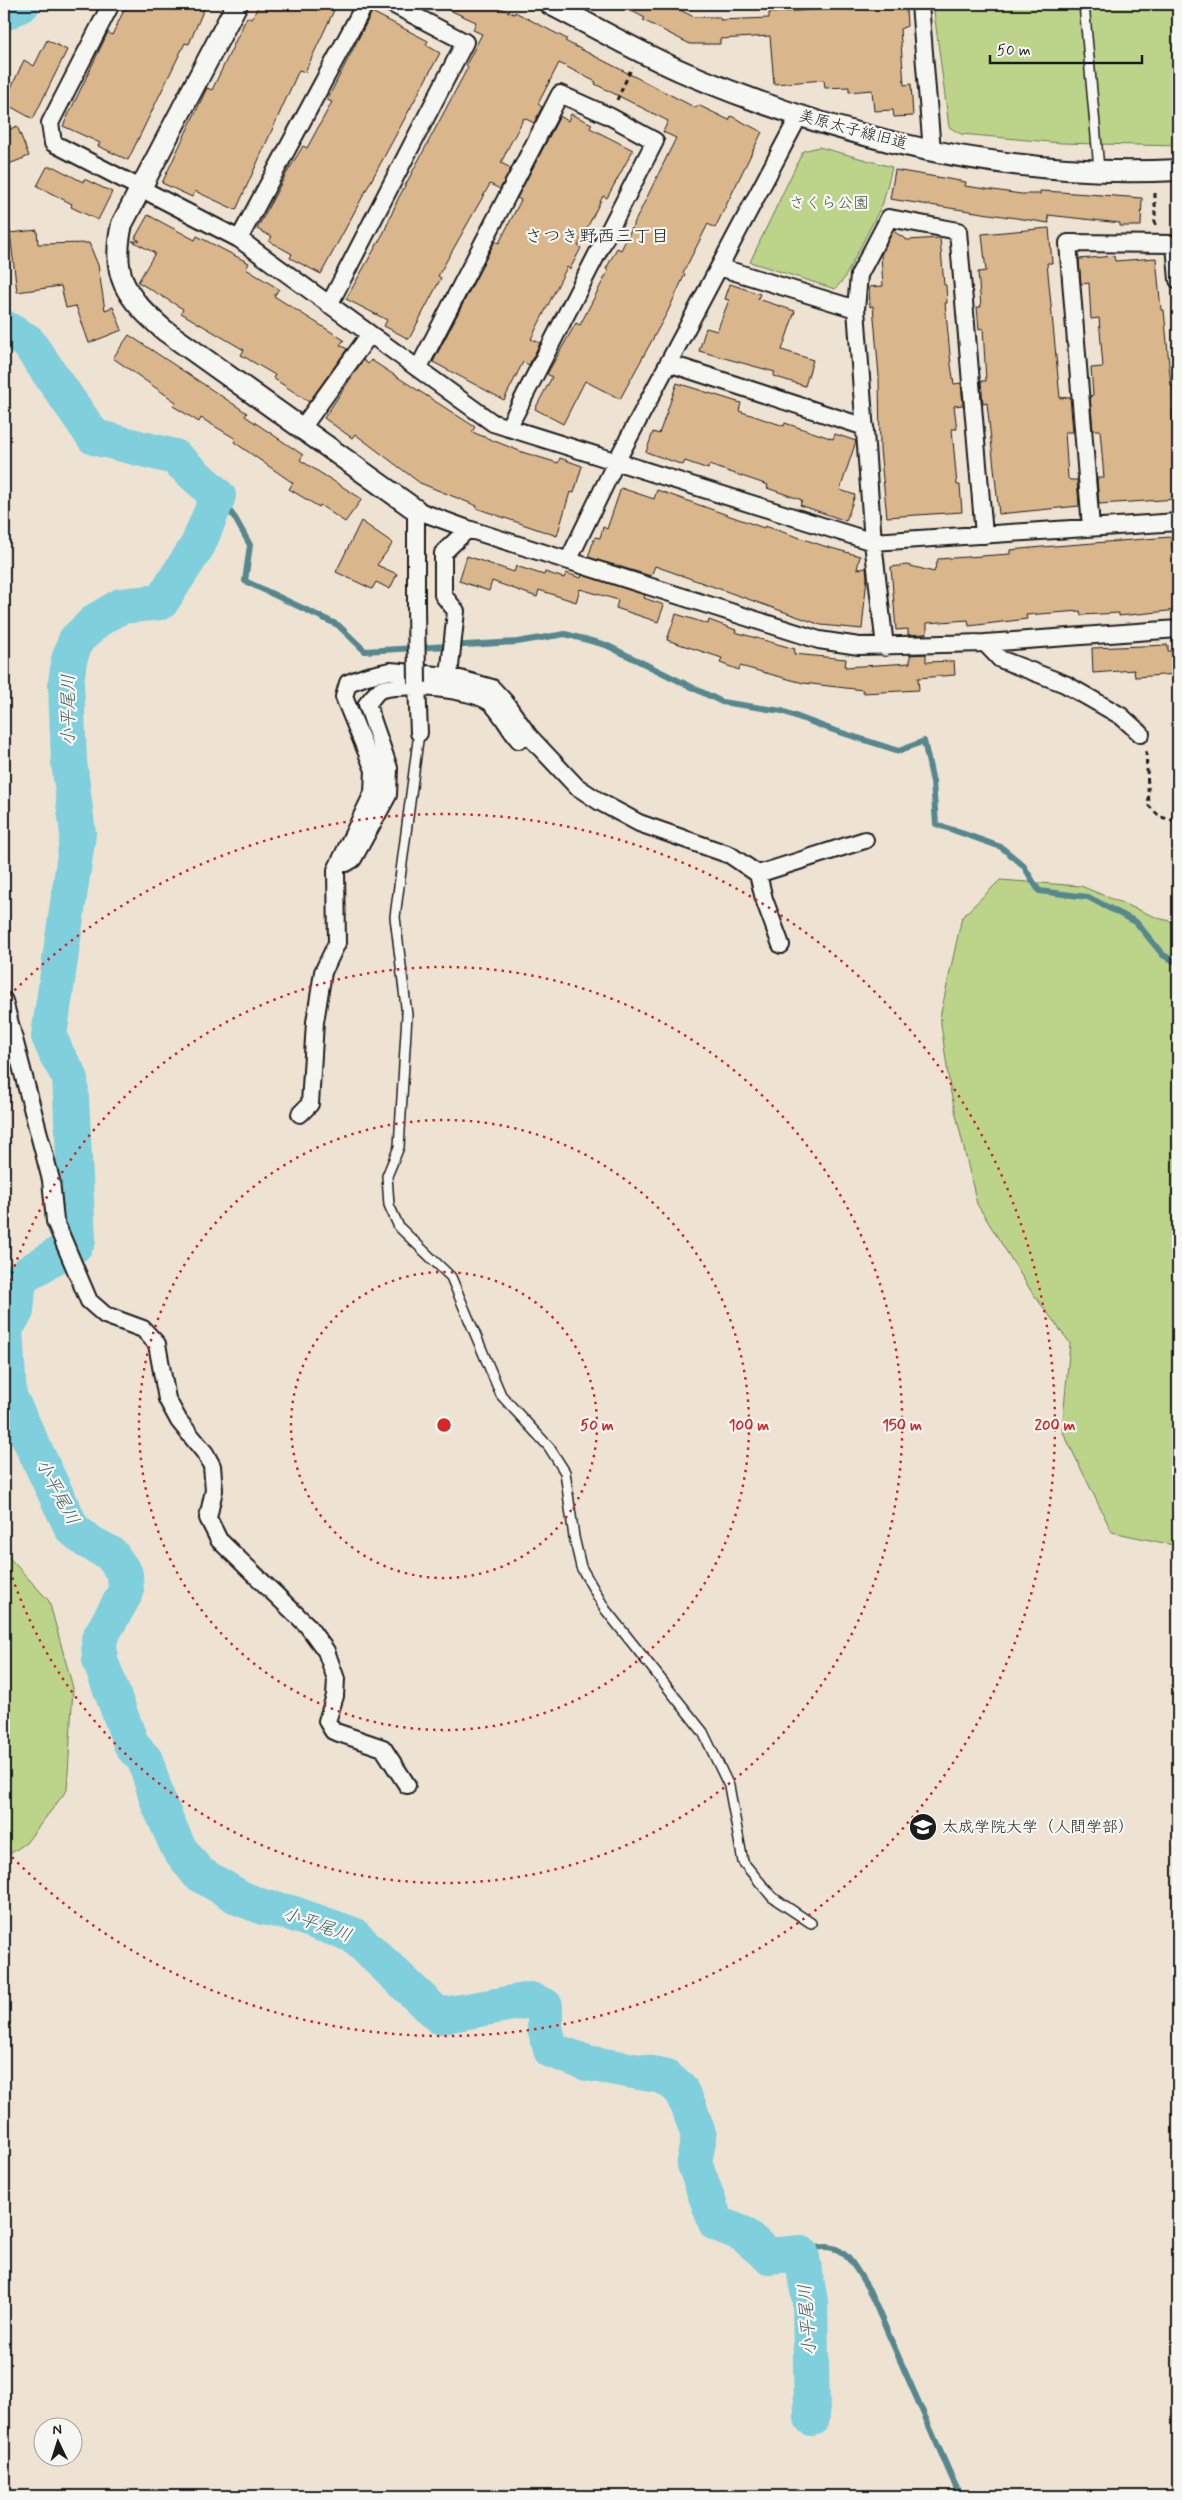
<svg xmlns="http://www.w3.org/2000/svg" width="1182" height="2500" viewBox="0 0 1182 2500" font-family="Mynerve,'Klee One',sans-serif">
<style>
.green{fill:#bbd48a;stroke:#6c7853}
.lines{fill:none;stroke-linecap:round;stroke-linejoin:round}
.stream{stroke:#57878f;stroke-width:6}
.river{stroke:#7fcfdc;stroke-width:36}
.building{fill:#dab68c;stroke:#1c1c1c}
.service-casing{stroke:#1c1c1c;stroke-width:12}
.minor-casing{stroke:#1c1c1c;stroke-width:20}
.tertiary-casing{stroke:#1c1c1c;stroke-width:24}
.path{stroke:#1c1c1c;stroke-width:3;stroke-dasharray:5 4;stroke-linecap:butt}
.service{stroke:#f6f6f2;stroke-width:9}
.minor{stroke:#f6f6f2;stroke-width:16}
.tertiary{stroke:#f6f6f2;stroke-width:20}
.minor-bridge-casing{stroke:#1c1c1c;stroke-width:20;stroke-linecap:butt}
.minor-bridge{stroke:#f6f6f2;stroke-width:16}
.ring{fill:none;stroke:#d62828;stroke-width:2.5;stroke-dasharray:2.5 5}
.labels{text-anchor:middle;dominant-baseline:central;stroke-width:4.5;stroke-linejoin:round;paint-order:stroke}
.street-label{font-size:16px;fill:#1c1c1c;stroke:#f6f6f2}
.park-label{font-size:16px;fill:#4c533d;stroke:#f6f6f2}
.poi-label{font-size:16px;fill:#1c1c1c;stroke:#f6f6f2;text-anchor:start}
.neighbourhood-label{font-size:18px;fill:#1c1c1c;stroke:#f6f6f2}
.water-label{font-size:18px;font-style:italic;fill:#3f5b5f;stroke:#f6f6f2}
.centre{fill:#d62828;stroke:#f6f6f2;stroke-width:2.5}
.ring-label{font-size:15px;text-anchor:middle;font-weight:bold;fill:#d62828;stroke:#f6f6f2;stroke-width:4.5;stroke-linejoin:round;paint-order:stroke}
</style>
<rect width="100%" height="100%" fill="#eee3d3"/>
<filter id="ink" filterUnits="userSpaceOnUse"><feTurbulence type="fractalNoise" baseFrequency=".02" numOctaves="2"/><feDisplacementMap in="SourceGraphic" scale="10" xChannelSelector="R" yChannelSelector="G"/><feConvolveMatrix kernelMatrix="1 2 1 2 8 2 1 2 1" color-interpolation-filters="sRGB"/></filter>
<g filter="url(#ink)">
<path class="green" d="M 933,4 L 1178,4 L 1178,146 L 1061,143 L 961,134 L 949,127 Z
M 819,147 L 892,167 L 883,203 L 844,279 L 835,289 L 750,262 L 803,151 Z
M 1000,880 L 1081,886 L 1158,918 L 1178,923 L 1178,1546 L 1112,1532 L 1062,1430 L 1070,1343 L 1031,1291 L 977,1204 L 950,1089 L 940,1017 L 962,917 Z
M 4,1552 L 49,1601 L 73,1688 L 67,1790 L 26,1843 L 4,1858 Z"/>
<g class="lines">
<path class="stream" d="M 218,496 L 235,518 L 250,545 L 245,581 L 338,625 L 365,651 L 517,642 L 565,634 L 606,645 L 722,702 L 782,711 L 830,729 L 899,751 L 924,741 L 933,782 L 936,824 L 1001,847 L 1023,865 L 1039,891 L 1088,897 L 1136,922 L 1163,955 L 1178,963
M 801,2253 C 841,2235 850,2259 869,2290 L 960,2496"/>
<path class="river" d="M 4,13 L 22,4
M 4,328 L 27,341 L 94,437 L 175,457 L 218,496 L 198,545 L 161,602 L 121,606 L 97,620 L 76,640 L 69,660 L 66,683 L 69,761 L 78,834 L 49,1036 L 57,1055 L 70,1077 L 78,1240 L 75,1245
M 62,1252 L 19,1279 L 16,1311 L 5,1329 L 9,1396 L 72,1528 L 87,1541 L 111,1554 L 125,1574 L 126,1592 L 99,1639 L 100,1660 L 132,1746 L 145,1760 L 159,1804 L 178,1847 L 198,1873 L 242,1899 L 263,1907 L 291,1913 L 353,1935 L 439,2016 L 530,2000 L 545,2006 L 545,2028 L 551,2050 L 587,2063 L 663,2076 L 679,2087 L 689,2107 L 699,2136 L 694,2162 L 716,2223 L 743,2234 L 769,2256 L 801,2253 L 810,2301 L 812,2418"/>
</g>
<path class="building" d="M 127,4 L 206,4 L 189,44 L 185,43 L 128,160 L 98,146 L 100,143 L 63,126 L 108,32 L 112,35 Z
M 259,4 L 337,4 L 305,72 L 299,70 L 236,210 L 195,191 L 192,197 L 162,183 L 207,88 L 212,90 L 247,17 L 252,19 Z
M 436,4 L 491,4 L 514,14 L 515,12 L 567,39 L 565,41 L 696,108 L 698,105 L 729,120 L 731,116 L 762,132 L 715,228 L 708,224 L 683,273 L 685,274 L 668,311 L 620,399 L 585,381 L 563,424 L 535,409 L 552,377 L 547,374 L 576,323 L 580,325 L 608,271 L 606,269 L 617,248 L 621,250 L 676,138 L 663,132 L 668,121 L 595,84 L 596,82 L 559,63 L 538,104 L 542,107 L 534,123 L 524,118 L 509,146 L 501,163 L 511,168 L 500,189 L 490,184 L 438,276 L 441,278 L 409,339 L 384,326 L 387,320 L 346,299 L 384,232 L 398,199 L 468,67 L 466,65 L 482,34 L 473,30 L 476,22 Z
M 618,4 L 668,4 L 694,17 L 720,17 L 720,20 L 769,18 L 769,13 L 826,9 L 826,4 L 859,4 L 859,6 L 900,4 L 900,10 L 906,9 L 907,26 L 900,29 L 904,85 L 911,84 L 913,116 L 894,117 L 893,110 L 874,111 L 872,90 L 849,92 L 849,87 L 825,88 L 824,80 L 774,84 L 770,36 L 720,39 L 720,44 L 690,44 L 643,20 L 645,18 Z
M 372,12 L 428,41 L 426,45 L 440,53 L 321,274 L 290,258 L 292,254 L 269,241 L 272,237 L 257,229 L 285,176 L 303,146 L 307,148 L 332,102 L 327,100 Z
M 47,40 L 67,50 L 33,119 L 4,103 L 24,60 L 34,66 Z
M 571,114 L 592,124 L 590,128 L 633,150 L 607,198 L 603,196 L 578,246 L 581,248 L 570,269 L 567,267 L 531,339 L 540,343 L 529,365 L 523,362 L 504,400 L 433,362 L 495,241 L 499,243 L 521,200 L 517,198 L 560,116 L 568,121 Z
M 17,126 L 29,156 L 9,164 L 4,150 L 4,132 Z
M 47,167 L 54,167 L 83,182 L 84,179 L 112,192 L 98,220 L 71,207 L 72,204 L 37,186 Z
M 895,170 L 966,182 L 965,186 L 1021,194 L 1040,194 L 1040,191 L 1060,192 L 1142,198 L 1141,226 L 1120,226 L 1120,223 L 1048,215 L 1049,223 L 890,199 Z
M 148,215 L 195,240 L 197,236 L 249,263 L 246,269 L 279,289 L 274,296 L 344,340 L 340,345 L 347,349 L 309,402 L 273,378 L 275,375 L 241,355 L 244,350 L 181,313 L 183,309 L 138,282 L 155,253 L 132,241 L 140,241 L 135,238 Z
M 1049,228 L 1052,263 L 1047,263 L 1060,398 L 1070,397 L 1073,432 L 1065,432 L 1068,478 L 1070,480 L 1077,480 L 1079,506 L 999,514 L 987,403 L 983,404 L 981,381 L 986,381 L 983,328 L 979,329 L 977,307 L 981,307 L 978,272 L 986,271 L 982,234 Z
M 37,230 L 38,244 L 89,243 L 98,265 L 105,310 L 113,307 L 122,330 L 89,343 L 76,306 L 66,308 L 61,286 L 17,292 L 10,233 Z
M 893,231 L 907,240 L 940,238 L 944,285 L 946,285 L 947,303 L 945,303 L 951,365 L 954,384 L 961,383 L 963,405 L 954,406 L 957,429 L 952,429 L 957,485 L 960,485 L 962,512 L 887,517 L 880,450 L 879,376 L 873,306 L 870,307 L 869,287 L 883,286 L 881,255 Z
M 1114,256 L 1115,261 L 1156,258 L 1161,310 L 1164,310 L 1171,386 L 1173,386 L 1175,409 L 1172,410 L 1178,499 L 1099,504 L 1097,478 L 1104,478 L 1100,430 L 1093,430 L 1090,396 L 1093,395 L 1091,368 L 1103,367 L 1099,318 L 1091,319 L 1089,283 L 1081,284 L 1079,259 Z
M 730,284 L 760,294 L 758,299 L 795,311 L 782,350 L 813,360 L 805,386 L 773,376 L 775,372 L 699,351 L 706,328 L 717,331 L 729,300 L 725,299 Z
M 129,335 L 247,413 L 245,416 L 303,455 L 300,460 L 362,499 L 345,522 L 320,505 L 319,507 L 289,489 L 293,483 L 234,442 L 236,439 L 201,418 L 199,422 L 173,406 L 176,402 L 113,358 Z
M 363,360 L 368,364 L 371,360 L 475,427 L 472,432 L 522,452 L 558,463 L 560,458 L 582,466 L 574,493 L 570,492 L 557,536 L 476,508 L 477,506 L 420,483 L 355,434 L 352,438 L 324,418 Z
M 677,383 L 741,403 L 739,411 L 784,426 L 785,423 L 833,439 L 835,434 L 856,441 L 840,490 L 855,495 L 846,521 L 800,505 L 802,500 L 767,488 L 768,485 L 709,465 L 708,469 L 685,461 L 683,465 L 646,452 L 653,432 L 659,434 Z
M 621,488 L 654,499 L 657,490 L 764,528 L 765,526 L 824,546 L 860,556 L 857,569 L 866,568 L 867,577 L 862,629 L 821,625 L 655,566 L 651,576 L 588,557 L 595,537 L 600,538 L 603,527 L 607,529 Z
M 361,521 L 393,543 L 377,565 L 397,574 L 390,589 L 376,582 L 372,589 L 336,572 Z
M 1171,537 L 1172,550 L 1178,549 L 1178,610 L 1119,616 L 1119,613 L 1081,615 L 1080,611 L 1026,615 L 1027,619 L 969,626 L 968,620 L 927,623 L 927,633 L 924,634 L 908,635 L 908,629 L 896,630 L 891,567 L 907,565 L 934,572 L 938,559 L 1010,554 L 1010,550 L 1042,547 Z
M 467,556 L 514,572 L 516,566 L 544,575 L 545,572 L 564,578 L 566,573 L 581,578 L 582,575 L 645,595 L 644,598 L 664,605 L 658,622 L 616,608 L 618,600 L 580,589 L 576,602 L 539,590 L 537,597 L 492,581 L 489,591 L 459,581 Z
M 676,614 L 708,624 L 709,620 L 736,630 L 735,632 L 795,649 L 794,654 L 846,659 L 845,667 L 910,663 L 910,655 L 926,654 L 926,662 L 954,661 L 955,675 L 918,678 L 919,690 L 863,693 L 863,690 L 803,683 L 740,666 L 739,670 L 720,663 L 722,658 L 667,640 Z
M 1168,645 L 1168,651 L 1178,651 L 1178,674 L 1135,677 L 1134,670 L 1093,673 L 1092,648 Z"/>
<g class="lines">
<defs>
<path id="service" d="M 1084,4 L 1099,169
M 419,733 L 395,917 L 407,1015 L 399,1147 L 387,1176 L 389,1205 L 399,1227 L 451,1277 L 501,1395 L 549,1447 L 565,1472 L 574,1537 L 581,1567 L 605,1609 L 703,1732 L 729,1786 L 743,1862 L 772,1897 L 811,1923"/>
<path id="minor" d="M 111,4 L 50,123 L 53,143 L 239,239 L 493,423 L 873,542 L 1178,522
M 920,4 L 932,151
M 239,239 L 365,4
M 719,267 L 856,309 L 873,542 L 885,647
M 329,305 L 465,42 L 392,4
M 856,309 L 859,275 L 889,218 L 958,231 L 984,535
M 668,363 L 865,427
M 418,369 L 560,94 L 609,116 L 655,141 L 508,428
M 302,428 L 370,334
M 1091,527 L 1068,243 L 1175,244 L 1178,280
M 569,559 L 616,462 L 799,116
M 416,605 L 416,510 L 468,529 L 819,640 L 859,646 L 985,643 L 1178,629
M 985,643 L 1000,659 L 1065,684 L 1121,716 L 1141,734
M 449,676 L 456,611 L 443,595 L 443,553 L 468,529
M 417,683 L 419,733
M 346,863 L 353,859 L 388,795 L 389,768 L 367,704 C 371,700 375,693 380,690 C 399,682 475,689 491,703 C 502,713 509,729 519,740
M 758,874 L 865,840
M 4,1001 L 51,1180 L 55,1221 L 89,1301 L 105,1315 L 143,1329 L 157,1344 L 167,1399 L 179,1421 L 205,1453 L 212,1466 L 214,1490 L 208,1518 L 219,1540 L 307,1625 L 326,1651 L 336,1679 L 335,1696 L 327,1721 L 333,1731 L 383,1748 L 407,1785
M 300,1114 L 310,1104 L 315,1022 L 323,972 L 337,943 L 336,870 L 373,793 L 374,770 L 344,697 L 348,683 L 367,676 L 390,671 L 449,676 L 492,688 L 505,702 L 529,736 L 576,786 L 600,802 L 639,823 L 730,855 L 758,874 L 764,899 L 781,945"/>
<path id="tertiary" d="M 237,4 L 122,224 C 110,276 126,297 164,330 L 416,510
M 550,4 C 595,27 641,54 688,74 C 842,139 1010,179 1178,170"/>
</defs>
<use href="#service" class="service-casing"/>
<use href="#minor" class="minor-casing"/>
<use href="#tertiary" class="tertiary-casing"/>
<path class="path" d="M 617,100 L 632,67
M 1155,225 L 1155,189
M 1146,751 L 1149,806 L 1160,817 L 1178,821"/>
<use href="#service" class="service"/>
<use href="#minor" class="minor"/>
<use href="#tertiary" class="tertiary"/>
<defs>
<path id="minor-bridge" d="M 416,605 L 417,683"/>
</defs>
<use href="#minor-bridge" class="minor-bridge-casing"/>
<use href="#minor-bridge" class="minor-bridge"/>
</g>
</g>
<g class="ring">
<circle cx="444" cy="1425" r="153"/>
<circle cx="444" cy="1425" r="305"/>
<path d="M5 1295A458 458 0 1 1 5 1555"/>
<path d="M4 1001A611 611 0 1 1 4 1849"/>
</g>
<defs>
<symbol id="university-disc" viewBox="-11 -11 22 22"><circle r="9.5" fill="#1c1c1c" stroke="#f6f6f2"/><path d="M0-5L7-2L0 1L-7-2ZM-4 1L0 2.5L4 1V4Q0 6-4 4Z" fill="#fff"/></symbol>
</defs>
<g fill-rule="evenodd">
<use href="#university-disc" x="907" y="1811" width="32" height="32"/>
</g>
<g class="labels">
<g class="street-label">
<text transform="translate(853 130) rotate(15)">美原太子線旧道</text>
</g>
<g class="park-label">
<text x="829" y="203">さくら公園</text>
</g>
<g class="poi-label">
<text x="942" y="1827">太成学院大学（人間学部）</text>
</g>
<g class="neighbourhood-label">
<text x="597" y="237">さつき野西三丁目</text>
</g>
<g class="water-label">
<text transform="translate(69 710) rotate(-90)">小平尾川</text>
<text transform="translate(57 1492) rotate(62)">小平尾川</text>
<text transform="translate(317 1925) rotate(20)">小平尾川</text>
<text transform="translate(808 2320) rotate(-94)">小平尾川</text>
</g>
</g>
<circle cx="444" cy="1425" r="8" class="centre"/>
<g class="ring-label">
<text x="597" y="1430">50 m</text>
<text x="749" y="1430">100 m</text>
<text x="902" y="1430">150 m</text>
<text x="1055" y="1430">200 m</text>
</g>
<rect width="1182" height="2500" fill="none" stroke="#f6f6f2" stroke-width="20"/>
<rect x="10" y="10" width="1162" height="2480" fill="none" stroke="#1c1c1c" stroke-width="2" filter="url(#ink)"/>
<g transform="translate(58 2442) rotate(356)"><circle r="24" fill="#f6f6f2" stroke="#9f9f9c"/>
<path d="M0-4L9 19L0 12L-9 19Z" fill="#1c1c1c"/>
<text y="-8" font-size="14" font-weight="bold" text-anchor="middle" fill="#1c1c1c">N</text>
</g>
<path d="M990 55v8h152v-8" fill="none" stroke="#1c1c1c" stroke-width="2.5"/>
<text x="997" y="55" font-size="15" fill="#1c1c1c" stroke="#f6f6f2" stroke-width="4" paint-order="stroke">50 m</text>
</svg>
